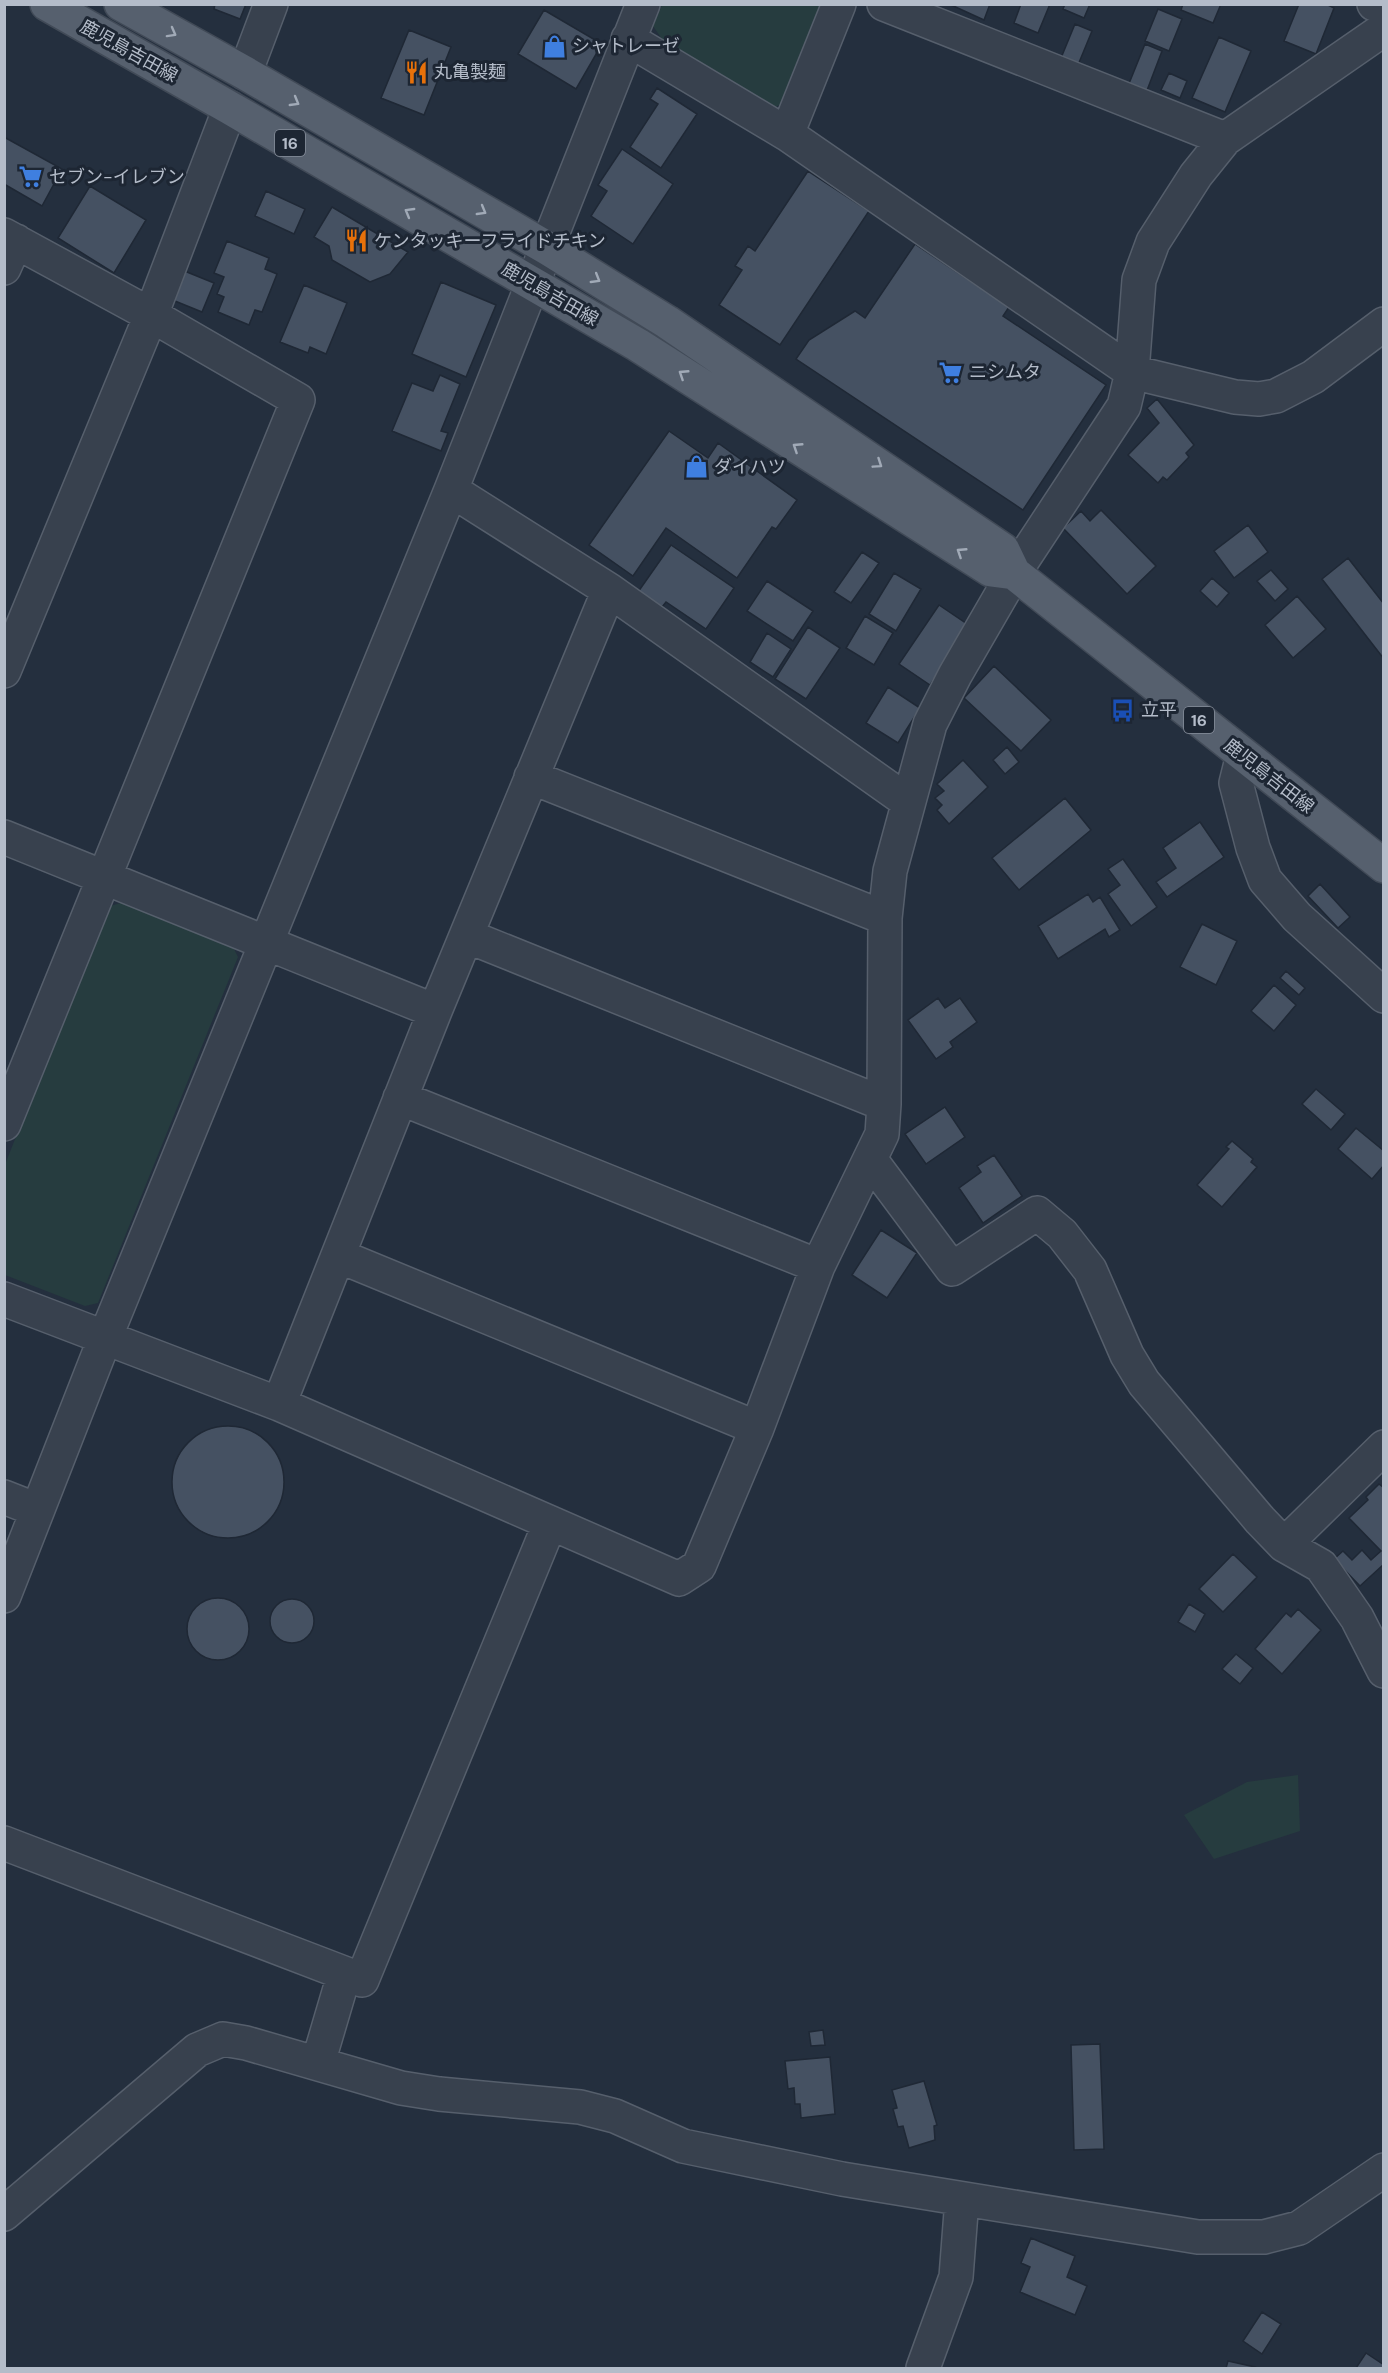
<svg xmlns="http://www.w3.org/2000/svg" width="1388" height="2373" viewBox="0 0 1388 2373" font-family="'DM Sans','Noto Sans JP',sans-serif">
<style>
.green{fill:#263c3f}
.building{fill:#455162;stroke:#1f2835;stroke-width:1.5}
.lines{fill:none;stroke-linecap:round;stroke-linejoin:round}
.minor-casing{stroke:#565f6c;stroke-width:36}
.major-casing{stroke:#414a57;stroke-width:36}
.minor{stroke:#38414e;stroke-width:33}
.major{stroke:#56606e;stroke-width:33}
.oneway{stroke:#a1aab7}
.labels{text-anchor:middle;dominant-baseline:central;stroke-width:6;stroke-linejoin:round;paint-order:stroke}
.shield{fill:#1d2633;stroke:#878f9c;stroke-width:1.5}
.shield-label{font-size:16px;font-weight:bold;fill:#b4bcc9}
.poi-label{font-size:18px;fill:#b4bcc9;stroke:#1d2633;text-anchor:start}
.street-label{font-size:18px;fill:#b4bcc9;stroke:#1d2633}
</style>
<rect width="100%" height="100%" fill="#242f3e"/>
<path class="green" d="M 662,5 L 824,5 L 784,103 L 773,108 L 662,39 L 653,26 Z
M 124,902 L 232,945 L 238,957 L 98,1303 L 85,1306 L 5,1275 L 4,1167 L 107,907 Z
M 1298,1775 L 1300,1831 L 1214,1859 L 1184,1815 L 1247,1782 Z"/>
<path class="building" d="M 215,4 L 246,4 L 240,19 L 214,9 Z
M 949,4 L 990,4 L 984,20 Z
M 1021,4 L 1050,4 L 1038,33 L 1014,23 Z
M 1065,4 L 1090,4 L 1084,18 L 1063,9 Z
M 1183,4 L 1221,4 L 1213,23 L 1181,10 Z
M 1299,4 L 1326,4 L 1334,8 L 1316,54 L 1284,41 Z
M 1158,9 L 1182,19 L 1169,51 L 1145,41 Z
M 544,10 L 602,44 L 576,89 L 518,54 Z
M 1075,24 L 1092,31 L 1078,65 L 1061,58 Z
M 409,30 L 451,47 L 424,115 L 381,98 Z
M 1219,37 L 1251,51 L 1225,112 L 1192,98 Z
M 1145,44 L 1162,51 L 1146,93 L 1128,86 Z
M 1169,73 L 1187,81 L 1180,98 L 1161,90 Z
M 657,88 L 697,114 L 661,168 L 630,147 L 658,104 L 650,99 Z
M 4,137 L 62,169 L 42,206 L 4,184 Z
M 622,149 L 673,184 L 633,244 L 591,216 L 607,191 L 598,185 Z
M 808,171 L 869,211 L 780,345 L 719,305 L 742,270 L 735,266 L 748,246 L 755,251 Z
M 90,186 L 146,220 L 114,273 L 58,238 Z
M 266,191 L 305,209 L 294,234 L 255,216 Z
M 332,207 L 408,252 L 390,274 L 370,282 L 332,260 L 329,246 L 314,237 Z
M 227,241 L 269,258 L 265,269 L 277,274 L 262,312 L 255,310 L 249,325 L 218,312 L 224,297 L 217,294 L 224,277 L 214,273 Z
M 915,244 L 1009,307 L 1003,316 L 1106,385 L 1023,510 L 796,359 L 809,340 L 855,311 L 865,318 Z
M 182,270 L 214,283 L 202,312 L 170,299 Z
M 441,282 L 496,305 L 466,377 L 412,354 Z
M 304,285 L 347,303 L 326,354 L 310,347 L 308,353 L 280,342 Z
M 440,375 L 460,384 L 441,431 L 448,433 L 441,451 L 392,431 L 412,383 L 433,391 Z
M 1157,399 L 1194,445 L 1186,453 L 1189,457 L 1167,480 L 1163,477 L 1158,483 L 1128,455 L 1159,423 L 1147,408 Z
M 669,431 L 708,458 L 718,443 L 797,500 L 776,529 L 772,527 L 737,578 L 666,528 L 633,576 L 589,545 Z
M 1101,510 L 1156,566 L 1127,594 L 1063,528 L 1081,511 L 1090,521 Z
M 1248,525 L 1268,552 L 1234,578 L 1214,551 Z
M 671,545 L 734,588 L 706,629 L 666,602 L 662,607 L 638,592 Z
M 862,552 L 879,563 L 851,603 L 834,592 Z
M 1348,558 L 1384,604 L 1384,659 L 1322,579 Z
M 1271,570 L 1288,589 L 1275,601 L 1257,581 Z
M 894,573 L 921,589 L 896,631 L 869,614 Z
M 1212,578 L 1229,593 L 1217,607 L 1200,591 Z
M 767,581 L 813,611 L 793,641 L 747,611 Z
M 1297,596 L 1326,629 L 1293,658 L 1265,625 Z
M 939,605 L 970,626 L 930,685 L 899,664 Z
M 865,616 L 893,633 L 874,665 L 846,648 Z
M 808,627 L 840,648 L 806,699 L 775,679 Z
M 767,633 L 791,649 L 773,677 L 750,662 Z
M 994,666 L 1051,720 L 1021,751 L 964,698 Z
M 888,687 L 920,708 L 898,743 L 866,723 Z
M 1007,747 L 1019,762 L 1005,774 L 993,760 Z
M 963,760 L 988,787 L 949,824 L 937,810 L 942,805 L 935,798 L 944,791 L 937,784 Z
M 1065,798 L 1091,830 L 1019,890 L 992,858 Z
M 1200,822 L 1224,857 L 1167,897 L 1156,882 L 1176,868 L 1163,848 Z
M 1123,859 L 1157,907 L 1131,926 L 1108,894 L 1120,885 L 1108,869 Z
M 1320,884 L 1350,917 L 1338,928 L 1308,896 Z
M 1088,894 L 1093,902 L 1100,897 L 1120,930 L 1109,937 L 1105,929 L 1058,959 L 1038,926 Z
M 1202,924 L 1237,941 L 1216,985 L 1180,967 Z
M 1286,971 L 1305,988 L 1299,995 L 1280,978 Z
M 1274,985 L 1296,1005 L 1274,1031 L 1251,1011 Z
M 938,998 L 945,1008 L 960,998 L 977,1022 L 950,1042 L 953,1047 L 936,1059 L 908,1020 Z
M 1316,1089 L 1345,1114 L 1331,1130 L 1302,1104 Z
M 945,1107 L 965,1137 L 926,1164 L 905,1134 Z
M 1356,1128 L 1384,1151 L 1384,1165 L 1372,1179 L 1338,1149 Z
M 1232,1141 L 1253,1159 L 1251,1162 L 1257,1167 L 1222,1207 L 1197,1185 L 1229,1149 L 1226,1147 Z
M 994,1155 L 1022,1196 L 983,1223 L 959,1188 L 981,1172 L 977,1166 Z
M 881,1230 L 917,1253 L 887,1298 L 852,1275 Z
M172 1482a56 56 0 1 1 112 0a56 56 0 1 1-112 0Z
M 1379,1484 L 1384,1488 L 1384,1564 L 1360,1586 L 1334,1559 L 1343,1551 L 1352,1560 L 1362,1550 L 1371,1560 L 1381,1551 L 1349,1518 L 1368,1500 L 1366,1497 Z
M 1233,1554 L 1257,1577 L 1223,1612 L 1199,1589 Z
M187 1629a31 31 0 1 1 62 0a31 31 0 1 1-62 0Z
M270 1621a22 22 0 1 1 44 0a22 22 0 1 1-44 0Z
M 1189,1604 L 1205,1614 L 1195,1632 L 1178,1622 Z
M 1298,1609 L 1321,1630 L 1282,1674 L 1255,1649 L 1286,1613 L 1291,1617 Z
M 1236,1654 L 1253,1668 L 1240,1684 L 1222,1669 Z
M 823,2030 L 825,2045 L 811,2046 L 809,2032 Z
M 1100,2044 L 1104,2149 L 1074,2150 L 1071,2045 Z
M 830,2057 L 835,2114 L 801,2118 L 800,2104 L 795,2104 L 794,2088 L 788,2089 L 785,2061 Z
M 924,2081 L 937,2125 L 934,2126 L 935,2140 L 909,2148 L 903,2126 L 898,2127 L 893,2109 L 897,2108 L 892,2090 Z
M 1031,2238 L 1075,2256 L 1067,2277 L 1087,2286 L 1075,2315 L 1020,2292 L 1030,2267 L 1021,2263 Z
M 1262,2312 L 1281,2324 L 1262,2354 L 1243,2341 Z
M 1366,2353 L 1384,2365 L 1384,2368 L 1356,2368 Z
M 1228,2361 L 1255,2367 L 1254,2368 L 1226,2368 Z"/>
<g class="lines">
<defs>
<path id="minor" d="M 884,4 L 1225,139
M 1374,4 L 1384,8
M 628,39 L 787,134 L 1132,372 L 1235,397 L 1259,399 L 1276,396 L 1313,377 L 1384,324
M 245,73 L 271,4
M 787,134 L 839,4
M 4,235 L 151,315 L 298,400 L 4,1124
M 4,268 L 16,241
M 451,490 L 609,590 L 907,801
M 4,671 L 151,315 L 230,108
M 1243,755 L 1236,783 L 1253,848 L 1265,880 L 1297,917 L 1384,996
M 531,777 L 885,918
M 4,837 L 435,1011
M 467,936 L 884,1104
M 400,1098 L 818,1266
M 870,1159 L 952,1269 L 1037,1213 L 1062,1234 L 1090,1270 L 1127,1355 L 1144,1383 L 1260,1520 L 1284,1545 L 1321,1566 L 1357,1618 L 1384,1671
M 339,1256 L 757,1428
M 4,1299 L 279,1404 L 679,1579 L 699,1566 L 757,1428 L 818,1266 L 882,1134 L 884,1104 L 885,918 L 890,871 L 930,724 L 955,675 L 1014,573 L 1124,406 L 1132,372 L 1139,280 L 1153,242 L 1196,175 L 1225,139 L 1384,29
M 279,1404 L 435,1011 L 609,590
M 4,1497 L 37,1510
M 1284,1545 L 1384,1447
M 4,1596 L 105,1338 L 451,490 L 643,4
M 4,1843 L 362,1980 L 550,1523
M 318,2063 L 344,1975
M 4,2214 L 197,2050 L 223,2039 L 246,2043 L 401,2088 L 439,2094 L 580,2107 L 615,2116 L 683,2146 L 842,2179 L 1198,2237 L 1264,2237 L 1299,2228 L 1384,2170
M 923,2368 L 956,2277 L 962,2199"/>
<path id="major" d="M 47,4 L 230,108 L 638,345 L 991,570 L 1014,573
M 121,4 L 245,73 L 547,248 L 667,322 L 1003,550 L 1014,573 L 1384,866"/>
</defs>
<use href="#minor" class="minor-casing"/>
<use href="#major" class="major-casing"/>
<use href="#minor" class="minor"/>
<use href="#major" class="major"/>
</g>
<defs><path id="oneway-chevron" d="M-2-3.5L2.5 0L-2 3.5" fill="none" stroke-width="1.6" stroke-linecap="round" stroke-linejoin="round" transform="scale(1.5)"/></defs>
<g class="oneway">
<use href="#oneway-chevron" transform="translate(172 33) rotate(29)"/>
<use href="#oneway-chevron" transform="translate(295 102) rotate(30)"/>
<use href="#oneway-chevron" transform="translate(482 211) rotate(30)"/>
<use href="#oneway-chevron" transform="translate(409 212) rotate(-150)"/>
<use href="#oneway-chevron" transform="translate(596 279) rotate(31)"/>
<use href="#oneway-chevron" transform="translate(683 374) rotate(-147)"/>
<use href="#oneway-chevron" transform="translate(797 447) rotate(-147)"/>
<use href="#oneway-chevron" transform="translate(878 464) rotate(34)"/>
<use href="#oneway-chevron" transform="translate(961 552) rotate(-147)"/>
</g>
<defs>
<symbol id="shop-bare" viewBox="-9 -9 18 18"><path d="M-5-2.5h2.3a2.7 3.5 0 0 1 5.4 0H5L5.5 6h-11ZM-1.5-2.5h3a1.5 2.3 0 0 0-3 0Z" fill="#3f7fe0" stroke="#1d2633" stroke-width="2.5" paint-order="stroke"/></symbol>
<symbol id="restaurant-bare" viewBox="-9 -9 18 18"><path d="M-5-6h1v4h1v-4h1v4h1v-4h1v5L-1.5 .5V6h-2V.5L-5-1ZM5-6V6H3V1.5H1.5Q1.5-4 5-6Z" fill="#e8710a" stroke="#1d2633" stroke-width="2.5" paint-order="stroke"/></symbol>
<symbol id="supermarket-bare" viewBox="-9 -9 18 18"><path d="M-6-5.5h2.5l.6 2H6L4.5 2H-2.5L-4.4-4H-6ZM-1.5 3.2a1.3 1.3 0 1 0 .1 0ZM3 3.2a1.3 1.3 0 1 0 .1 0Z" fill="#3f7fe0" stroke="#1d2633" stroke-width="2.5" paint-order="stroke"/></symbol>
<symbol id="bus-bare" viewBox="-9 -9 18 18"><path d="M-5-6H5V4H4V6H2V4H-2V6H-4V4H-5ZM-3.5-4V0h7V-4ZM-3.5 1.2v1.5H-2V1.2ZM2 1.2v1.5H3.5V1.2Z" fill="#1a4fb4" stroke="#1d2633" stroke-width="2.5" paint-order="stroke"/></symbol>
</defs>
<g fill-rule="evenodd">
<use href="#shop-bare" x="538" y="30" width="33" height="33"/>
<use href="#restaurant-bare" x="400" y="56" width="33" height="33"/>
<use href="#supermarket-bare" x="14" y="160" width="33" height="33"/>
<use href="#restaurant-bare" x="340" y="224" width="33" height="33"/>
<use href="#supermarket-bare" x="934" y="356" width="33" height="33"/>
<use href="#shop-bare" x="680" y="450" width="33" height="33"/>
<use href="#bus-bare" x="1106" y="694" width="33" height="33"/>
</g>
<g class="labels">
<g class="shield">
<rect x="275" y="130" width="30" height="26" rx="4.5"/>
<rect x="1184" y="707" width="30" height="26" rx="4.5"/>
</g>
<g class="shield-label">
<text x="290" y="143">16</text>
<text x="1199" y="720">16</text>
</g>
<g class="poi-label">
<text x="572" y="46">シャトレーゼ</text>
<text x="434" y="72">丸亀製麺</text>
<text x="49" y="177">セブン-イレブン</text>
<text x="374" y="241">ケンタッキーフライドチキン</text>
<text x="969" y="372">ニシムタ</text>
<text x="714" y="467">ダイハツ</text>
<text x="1141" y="710">立平</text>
</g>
<g class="street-label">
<text transform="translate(129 51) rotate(29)">鹿児島吉田線</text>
<text transform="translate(550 294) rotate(30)">鹿児島吉田線</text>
<text transform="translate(1269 776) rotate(38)">鹿児島吉田線</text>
</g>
</g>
<rect width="1388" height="2373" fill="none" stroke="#b4bcc9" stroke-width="12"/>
</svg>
